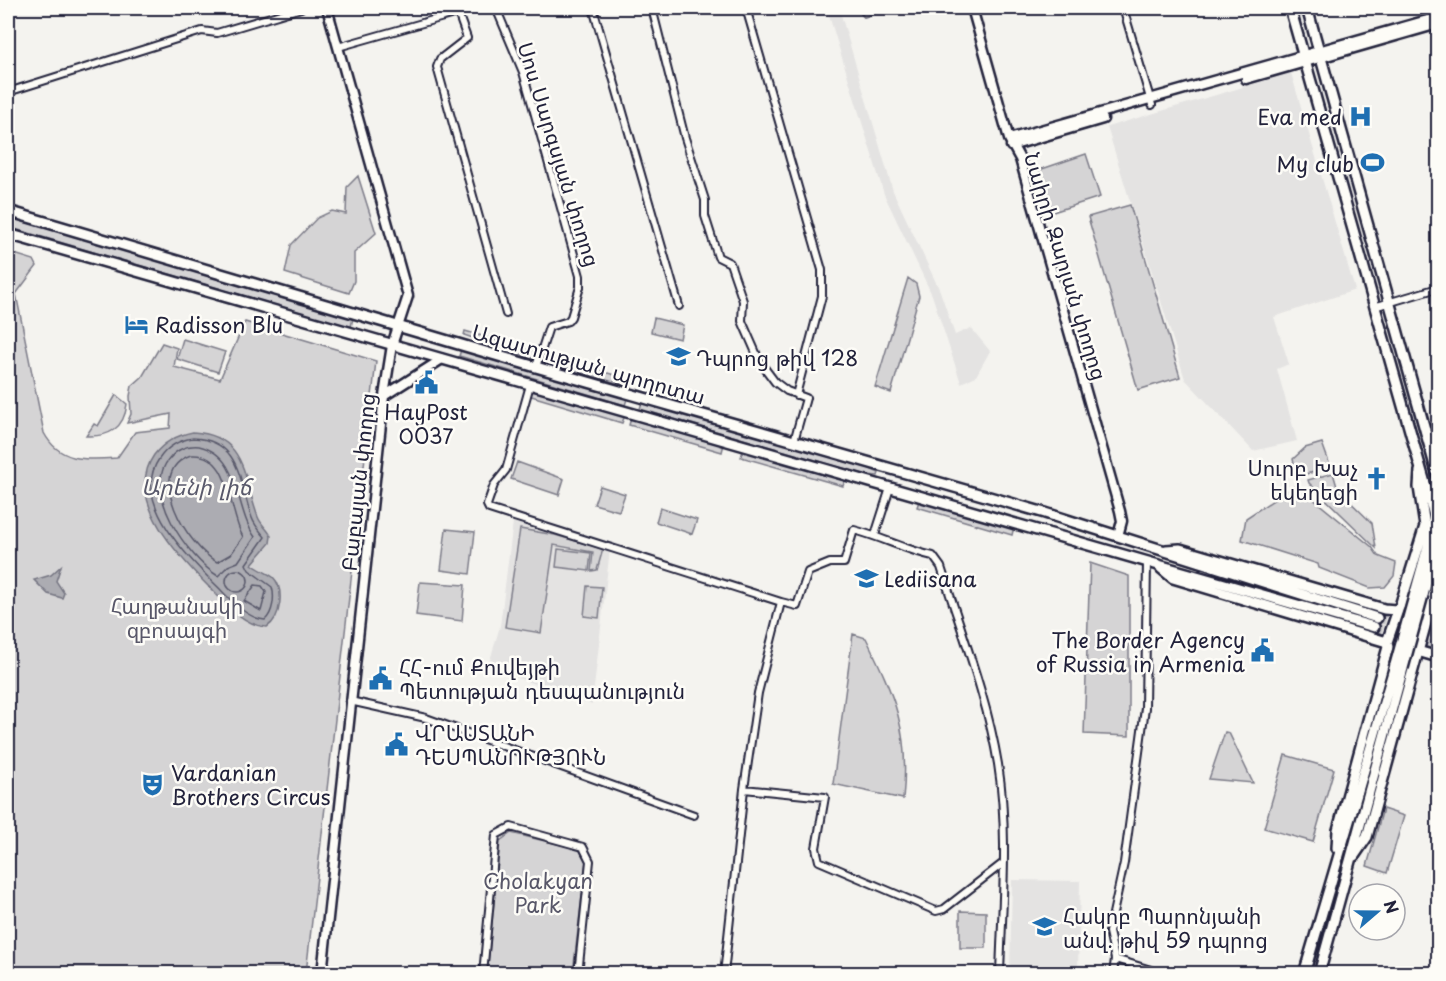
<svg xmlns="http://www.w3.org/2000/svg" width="1446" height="981" viewBox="0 0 1446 981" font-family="'Playpen Sans','Noto Sans Armenian',sans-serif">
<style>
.built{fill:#e4e3e2}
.green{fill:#d5d4d5;stroke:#7c7b88;stroke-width:1.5}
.water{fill:#acacb2;stroke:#757582;stroke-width:1.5}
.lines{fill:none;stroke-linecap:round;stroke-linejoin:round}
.shore{stroke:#59596b;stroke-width:1.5}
.stream{stroke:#757582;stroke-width:2}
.primary-tunnel{stroke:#cac9cb;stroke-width:9;stroke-dasharray:9 4.5;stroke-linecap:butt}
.street-casing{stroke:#22223b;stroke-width:10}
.secondary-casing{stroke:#22223b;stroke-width:13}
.primary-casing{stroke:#22223b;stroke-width:14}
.street{stroke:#fdfcf7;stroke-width:6}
.secondary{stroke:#fdfcf7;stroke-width:8}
.primary{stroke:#fdfcf7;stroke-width:9}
.primary-bridge-casing{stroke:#22223b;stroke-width:14;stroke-linecap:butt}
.primary-bridge{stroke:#fdfcf7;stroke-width:9}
.labels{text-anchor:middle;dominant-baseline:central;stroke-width:5;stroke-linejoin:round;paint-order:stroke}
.poi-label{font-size:21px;fill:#22223b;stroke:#fdfcf7;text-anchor:start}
.street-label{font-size:21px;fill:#22223b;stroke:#fdfcf7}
.park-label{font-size:21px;fill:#585769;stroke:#fdfcf7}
.water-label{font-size:22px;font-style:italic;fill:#59596b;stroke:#fdfcf7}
</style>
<rect width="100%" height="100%" fill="#f4f3ef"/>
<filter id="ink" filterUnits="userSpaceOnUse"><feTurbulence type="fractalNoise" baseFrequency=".0167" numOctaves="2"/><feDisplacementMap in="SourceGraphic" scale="12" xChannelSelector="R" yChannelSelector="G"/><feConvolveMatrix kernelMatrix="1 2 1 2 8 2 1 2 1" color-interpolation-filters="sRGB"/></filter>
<g filter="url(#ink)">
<path class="built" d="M 839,8 L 893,191 L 940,291 L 955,335 L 971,328 L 990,351 L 976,376 L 961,383 L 932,295 L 884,194 L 827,9 Z
M 1291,73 L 1355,290 L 1274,317 L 1289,364 L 1277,369 L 1297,441 L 1253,451 L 1185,379 L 1107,127 Z
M 513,522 L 610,549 L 592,705 L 488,667 L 500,626 Z
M 1012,880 L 1080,881 L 1078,973 L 1010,973 Z"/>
<path class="green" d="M 1086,154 L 1100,197 L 1053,212 L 1039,170 Z
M 358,176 L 376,233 L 354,253 L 354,281 L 349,293 L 285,273 L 291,245 L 317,218 L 332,211 L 346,214 L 347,187 Z
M 1130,205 L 1180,377 L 1138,390 L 1088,217 Z
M 8,217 L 353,318 L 351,327 L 8,227 Z
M 8,252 L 34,260 L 37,266 L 16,294 L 44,433 C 60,463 87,460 117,458 L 135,432 L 170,428 L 171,414 L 127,423 L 131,414 L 130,396 L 132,386 L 142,377 L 162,343 L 177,348 L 174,367 L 220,379 L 245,322 L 376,361 L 306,973 L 8,973 Z
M 908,278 L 916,284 L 919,296 L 891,393 L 875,387 Z
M 654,318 L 683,325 L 680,339 L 651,332 Z
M 465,331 L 536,352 L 534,359 L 464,335 Z
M 183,339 L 225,352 L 218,372 L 177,359 Z
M 461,350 L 627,399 L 625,405 L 459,356 Z
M 546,356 L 633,380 L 631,387 L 544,362 Z
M 530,387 L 625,415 L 622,423 L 528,395 Z
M 116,395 L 127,404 C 124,429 109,437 86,436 L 94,424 L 98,426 Z
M 642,402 L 868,468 L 879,473 L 878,476 L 867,475 L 640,409 Z
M 631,418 L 724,444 L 722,452 L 629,425 Z
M 1322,443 L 1331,468 L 1297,476 L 1293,459 L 1305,448 Z
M 744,448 L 846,477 L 843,486 L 741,457 Z
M 517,462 L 564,479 L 559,495 L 511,479 Z
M 1333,473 L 1338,490 L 1372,523 L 1376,548 L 1309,483 L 1308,480 Z
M 1296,485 L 1372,547 L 1378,556 L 1396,563 L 1394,576 L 1385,587 L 1370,588 L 1319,568 L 1318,564 L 1242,540 L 1246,518 Z
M 600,486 L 625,494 L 619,511 L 594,504 Z
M 920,498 L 1014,527 L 1012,535 L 917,507 Z
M 660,508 L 697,520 L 692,534 L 656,522 Z
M 446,529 L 475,532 L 470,574 L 441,570 Z
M 520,529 L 555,535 L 603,549 L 597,570 L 591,571 L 593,552 L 554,545 L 541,633 L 505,627 Z
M 558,549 L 591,553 L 589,571 L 556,567 Z
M 1090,563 L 1129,576 L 1129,736 L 1084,734 Z
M 420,582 L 465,585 L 462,621 L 416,615 Z
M 587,586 L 602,587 L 599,618 L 584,616 Z
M 853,634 L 866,638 C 895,697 910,732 903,799 L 833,784 Z
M 1225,732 L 1229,733 L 1253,783 L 1209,779 Z
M 1285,755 L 1334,769 L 1313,842 L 1264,828 Z
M 1383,809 L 1404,816 L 1387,873 L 1367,866 Z
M 511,833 L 579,849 L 586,861 L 573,973 L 487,974 L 500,841 Z
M 960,911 L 986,912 L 986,948 L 960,948 Z"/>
<path class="water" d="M 193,432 C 247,435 243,478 258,517 C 261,525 268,529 271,536 L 270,543 L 252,564 C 258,569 266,572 273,577 C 285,589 281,618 267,627 C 244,626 225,603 211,589 C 181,559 123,500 154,455 C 164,442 177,435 193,432 Z
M 61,566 L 56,581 L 64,593 L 62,598 L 48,594 L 34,580 L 51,575 Z"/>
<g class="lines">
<path class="shore" d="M 193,438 C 242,440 239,483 252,518 C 255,526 260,531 265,537 L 246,564 L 249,570 L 272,587 C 275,597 273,613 265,620 C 246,618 231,600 218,587 C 190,560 130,501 159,459 C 167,447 179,440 193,438 Z
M 199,446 C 242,456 234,508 255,537 L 238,562 L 228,566 L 218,576 C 188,558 140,490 170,458 C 177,449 188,445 199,446 Z
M 191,455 C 232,452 228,512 243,537 L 231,554 L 217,562 C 188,547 142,472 191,455 Z
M226 581a11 11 0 1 1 22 0a11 11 0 1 1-22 0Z
M 255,585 L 262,586 L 266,592 L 261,611 L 244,601 Z"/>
<path class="stream" d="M 856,8 L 864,17 L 891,8
M 821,10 L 824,8"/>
<path class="primary-tunnel" d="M 1377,618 L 1438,635
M 1374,627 L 1438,647"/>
<defs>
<path id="street" d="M 496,8 L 523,72 L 580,276 L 580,287 L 571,317 L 568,321 L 549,327 L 536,367
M 593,8 L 679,306
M 652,8 L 685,138 L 705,200 L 705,216 L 718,257 L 730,263 L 743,301 L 742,321 L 760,362 L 775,382 L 787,391 L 806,398 L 794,441
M 746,8 L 822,270 L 822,296 L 796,395
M 1123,8 L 1152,105
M 458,13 L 467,38 L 440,59 L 437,67 L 506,314
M 338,47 L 475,8
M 8,92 L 202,31 L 217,33 L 301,8
M 1374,307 L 1438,288
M 530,385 L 506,470 L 494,485 L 487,505 L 489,509 L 781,602
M 875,535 L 890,488
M 1147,561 L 1145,708 L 1124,863 L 1109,932 L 1115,959 L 1164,974
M 350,701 L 426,718 L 694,815
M 744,789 L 825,797 L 816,848 L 819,861 L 936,911 L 944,909 L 1002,864
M 483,974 L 496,835 L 511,827 L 583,847 L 590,861 L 578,974
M 724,974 L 744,789 L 758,693 L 781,602 L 797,606 L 808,572 L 830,563 L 844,563 L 854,530 C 882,537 905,550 933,556 L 941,567 C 961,631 987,697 998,764 C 1009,832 1002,905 1000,974
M 1113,974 L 1115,959"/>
<path id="secondary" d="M 972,8 L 1009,139 L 1020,159 L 1120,511 L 1122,521 L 1118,536
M 1246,79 L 1438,24
M 1009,139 L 1438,17
M 1011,146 L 1103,119
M 384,396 L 442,359
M 322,974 L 384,396 L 392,345 L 408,296 L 327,8"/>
<path id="primary" d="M 1290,8 L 1434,515 L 1433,529 L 1415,593
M 1307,8 L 1438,476
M 8,211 L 536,367 L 1045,513 L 1377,618
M 8,234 L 1374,627
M 1166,550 L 1180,549 L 1384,609 L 1396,610
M 1161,568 L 1173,578 L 1387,642
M 1423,595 L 1438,541
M 1400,606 L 1425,526 L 1419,487 L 1420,471
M 1388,648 L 1387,642 L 1399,607
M 1421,652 L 1438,657
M 1337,848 L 1338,830 L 1388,647
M 1354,856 L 1367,837 L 1438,579
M 1304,974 L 1395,665
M 1319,974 L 1403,668"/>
</defs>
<use href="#street" class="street-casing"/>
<use href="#secondary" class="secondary-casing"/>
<use href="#primary" class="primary-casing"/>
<use href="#street" class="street"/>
<use href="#secondary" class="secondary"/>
<use href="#primary" class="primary"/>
<defs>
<path id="primary-bridge" d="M 1395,665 L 1415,593
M 1403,668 L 1423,595"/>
</defs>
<use href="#primary-bridge" class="primary-bridge-casing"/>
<use href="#primary-bridge" class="primary-bridge"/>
</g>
</g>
<defs>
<symbol id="hospital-bare" viewBox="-9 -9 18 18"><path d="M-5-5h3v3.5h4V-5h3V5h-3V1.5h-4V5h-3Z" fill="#1f6fb2" stroke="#fdfcf7" stroke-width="2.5" paint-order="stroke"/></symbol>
<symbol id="stadium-bare" viewBox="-9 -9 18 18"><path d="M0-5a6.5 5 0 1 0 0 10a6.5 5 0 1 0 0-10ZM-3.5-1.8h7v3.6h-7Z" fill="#1f6fb2" stroke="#fdfcf7" stroke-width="2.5" paint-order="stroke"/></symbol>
<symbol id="hotel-bare" viewBox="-9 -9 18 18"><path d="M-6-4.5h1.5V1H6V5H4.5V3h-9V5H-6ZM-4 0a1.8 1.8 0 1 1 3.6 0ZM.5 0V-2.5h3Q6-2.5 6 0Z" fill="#1f6fb2" stroke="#fdfcf7" stroke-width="2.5" paint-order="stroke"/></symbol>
<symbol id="school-bare" viewBox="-9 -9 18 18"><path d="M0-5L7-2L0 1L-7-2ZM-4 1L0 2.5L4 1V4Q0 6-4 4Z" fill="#1f6fb2" stroke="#fdfcf7" stroke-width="2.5" paint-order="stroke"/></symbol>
<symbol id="civic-bare" viewBox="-9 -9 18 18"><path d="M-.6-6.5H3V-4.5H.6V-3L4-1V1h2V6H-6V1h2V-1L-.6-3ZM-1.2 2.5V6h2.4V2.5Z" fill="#1f6fb2" stroke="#fdfcf7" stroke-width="2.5" paint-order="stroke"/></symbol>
<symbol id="church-bare" viewBox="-9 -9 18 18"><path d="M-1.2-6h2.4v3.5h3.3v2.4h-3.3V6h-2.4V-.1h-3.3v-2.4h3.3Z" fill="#1f6fb2" stroke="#fdfcf7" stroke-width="2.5" paint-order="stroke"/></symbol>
<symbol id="theatre-bare" viewBox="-9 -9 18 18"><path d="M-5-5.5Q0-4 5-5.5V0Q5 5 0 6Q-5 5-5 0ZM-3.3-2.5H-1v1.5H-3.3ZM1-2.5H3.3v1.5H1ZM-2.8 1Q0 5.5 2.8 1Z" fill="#1f6fb2" stroke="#fdfcf7" stroke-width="2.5" paint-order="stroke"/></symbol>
</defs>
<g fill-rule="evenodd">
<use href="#hospital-bare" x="1344" y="100" width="33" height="33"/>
<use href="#stadium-bare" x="1356" y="146" width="33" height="33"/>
<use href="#hotel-bare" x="120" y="308" width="33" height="33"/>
<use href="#school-bare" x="662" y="340" width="33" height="33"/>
<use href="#civic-bare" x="410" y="366" width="33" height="33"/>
<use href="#church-bare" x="1360" y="462" width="33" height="33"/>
<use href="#school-bare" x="850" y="562" width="33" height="33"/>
<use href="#civic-bare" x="1246" y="634" width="33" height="33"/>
<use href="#civic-bare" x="364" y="662" width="33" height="33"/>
<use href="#civic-bare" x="380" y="728" width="33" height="33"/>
<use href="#theatre-bare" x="136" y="768" width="33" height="33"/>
<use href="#school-bare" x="1028" y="910" width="33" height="33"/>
</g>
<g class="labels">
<g class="poi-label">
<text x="1342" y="116" text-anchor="end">Eva med</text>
<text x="1354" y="163" text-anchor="end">My club</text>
<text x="155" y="324">Radisson Blu</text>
<text x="696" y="357">Դպրոց թիվ 128</text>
<text x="426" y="411" text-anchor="middle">HayPost<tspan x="426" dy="24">0037</tspan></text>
<text x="1358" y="467" text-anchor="end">Սուրբ Խաչ<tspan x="1358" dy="24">եկեղեցի</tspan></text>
<text x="884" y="578">Lediisana</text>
<text x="1245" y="639" text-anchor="end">The Border Agency<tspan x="1245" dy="24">of Russia in Armenia</tspan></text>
<text x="399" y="666">ՀՀ-ում Քուվեյթի<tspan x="399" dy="24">Պետության դեսպանություն</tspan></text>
<text x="415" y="732">ՎՐԱՍՏԱՆԻ<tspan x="415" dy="24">ԴԵՍՊԱՆՈՒԹՅՈՒՆ</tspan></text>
<text x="171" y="772">Vardanian<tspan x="171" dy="24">Brothers Circus</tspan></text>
<text x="1063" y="915">Հակոբ Պարոնյանի<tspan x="1063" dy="24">անվ. թիվ 59 դպրոց</tspan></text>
</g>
<g class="street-label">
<text transform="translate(560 154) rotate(73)">Սոս Սարգսյան փողոց</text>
<text transform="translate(1067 266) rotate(73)">Նաիրի Զարյան փողոց</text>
<text transform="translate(589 363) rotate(16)">Ազատության պողոտա</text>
<text transform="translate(357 482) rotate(-84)">Բաբայան փողոց</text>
</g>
<g class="park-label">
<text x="177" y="605">Հաղթանակի<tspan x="177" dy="24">զբոսայգի</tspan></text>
<text x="538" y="880">Cholakyan<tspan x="538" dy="24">Park</tspan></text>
</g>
<g class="water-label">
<text x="196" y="485">Արենի լիճ</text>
</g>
</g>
<rect width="1446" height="981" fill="none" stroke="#fdfcf7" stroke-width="30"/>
<rect x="15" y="15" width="1416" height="951" fill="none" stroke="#22223b" stroke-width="2" filter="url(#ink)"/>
<g transform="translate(1377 912) rotate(70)"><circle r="28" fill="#fdfcf7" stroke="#a5a5ac" stroke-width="1.5"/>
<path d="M0-4.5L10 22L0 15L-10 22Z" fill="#1f6fb2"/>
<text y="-9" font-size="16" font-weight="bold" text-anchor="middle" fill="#22223b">N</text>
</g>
</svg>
